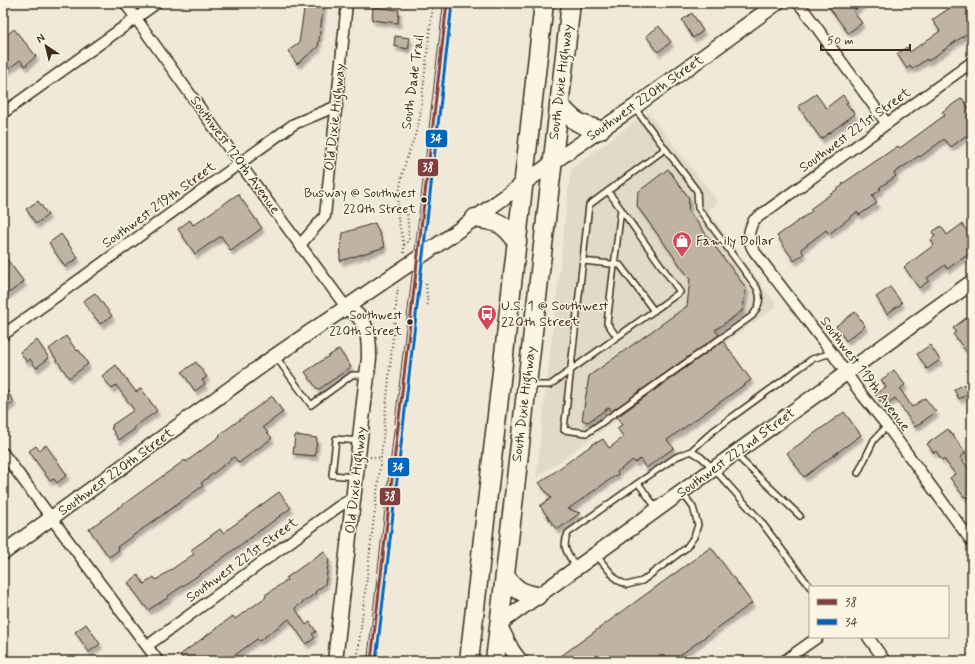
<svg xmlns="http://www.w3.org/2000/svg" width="975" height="664" viewBox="0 0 975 664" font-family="Mynerve,sans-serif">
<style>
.built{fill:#e1d9c9}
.building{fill:#beb3a4;stroke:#3b2a1e;filter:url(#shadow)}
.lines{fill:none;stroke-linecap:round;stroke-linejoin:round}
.lane-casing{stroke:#3b2a1e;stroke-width:8}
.street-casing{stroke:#3b2a1e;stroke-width:13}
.secondary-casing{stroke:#3b2a1e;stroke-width:17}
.highway-casing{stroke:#3b2a1e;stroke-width:21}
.path{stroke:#3b2a1e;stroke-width:2;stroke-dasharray:1 3;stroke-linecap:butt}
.lane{stroke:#fcf5e5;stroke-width:5}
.street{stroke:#fcf5e5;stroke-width:10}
.secondary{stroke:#fcf5e5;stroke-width:14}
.highway{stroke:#fcf5e5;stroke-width:18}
.bus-1-casing{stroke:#fcf5e5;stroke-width:6}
.bus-2-casing{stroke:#fcf5e5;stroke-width:6}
.bus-1{stroke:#804040;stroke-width:3}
.bus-2{stroke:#0065bd;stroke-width:3}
.bus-dot{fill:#3b2a1e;stroke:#fcf5e5;stroke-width:1.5}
.labels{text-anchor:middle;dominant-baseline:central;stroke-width:3;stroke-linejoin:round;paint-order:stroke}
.bus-label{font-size:13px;fill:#3b2a1e;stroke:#fcf5e5;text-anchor:end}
.street-label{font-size:14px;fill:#3b2a1e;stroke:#fcf5e5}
.poi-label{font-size:14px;fill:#3b2a1e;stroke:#fcf5e5;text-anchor:start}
.line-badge{stroke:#fcf5e5;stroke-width:1.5}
.badge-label{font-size:11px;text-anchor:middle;font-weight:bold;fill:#fff}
</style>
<defs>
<filter id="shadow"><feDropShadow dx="2.5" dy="4.5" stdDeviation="1" flood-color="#0004"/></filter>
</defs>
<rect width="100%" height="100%" fill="#f0e9d9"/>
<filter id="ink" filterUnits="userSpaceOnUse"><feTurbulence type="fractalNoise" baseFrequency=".025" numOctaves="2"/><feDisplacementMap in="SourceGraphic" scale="8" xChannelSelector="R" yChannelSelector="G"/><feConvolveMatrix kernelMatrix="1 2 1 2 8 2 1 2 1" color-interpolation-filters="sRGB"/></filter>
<g filter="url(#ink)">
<path class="built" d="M 648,112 L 718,202 L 708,211 L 777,306 L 536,478 L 570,177 L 572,168 Z"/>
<path class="building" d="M 305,3 L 324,3 L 318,47 L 297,64 L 288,51 L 299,43 Z
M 826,3 L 864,3 L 853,11 L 862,23 L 848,33 Z
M 957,3 L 972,3 L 972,30 L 928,61 L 927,59 L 912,69 L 910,66 L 907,69 L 897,54 L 907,47 L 910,52 L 940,31 L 932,20 Z
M 373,7 L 399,10 L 398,23 L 372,20 Z
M 692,13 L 703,31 L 693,38 L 682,20 Z
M 659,26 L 671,42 L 658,52 L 646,36 Z
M 14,29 L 36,56 L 25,66 L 20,60 L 3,73 L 3,38 Z
M 395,36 L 410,38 L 408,49 L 394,46 Z
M 816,94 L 826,108 L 843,95 L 848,102 L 846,103 L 855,114 L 821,139 L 798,106 Z
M 962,98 L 972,112 L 972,131 L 951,147 L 944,139 L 920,157 L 919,156 L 894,173 L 896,176 L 879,188 L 881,189 L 872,196 L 877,203 L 859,215 L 857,212 L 829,234 L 826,230 L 801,249 L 804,254 L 794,261 L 777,236 L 812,211 L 810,209 L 843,185 L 842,184 L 898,146 L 900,148 L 945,115 L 942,112 Z
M 668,169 L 689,198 L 688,210 L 746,288 L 742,311 L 715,330 L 719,335 L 612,411 L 609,407 L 588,422 L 582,420 L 589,376 L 687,306 L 690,279 L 637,206 L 638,192 Z
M 238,194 L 262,228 L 231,251 L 221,236 L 195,254 L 178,229 L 190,220 L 193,225 Z
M 38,201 L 48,215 L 36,224 L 26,209 Z
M 375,223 L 385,247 L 340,261 L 340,255 L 343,233 Z
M 962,224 L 972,238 L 972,252 L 947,269 L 945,265 L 927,278 L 929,281 L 919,288 L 904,267 L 934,245 L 931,240 L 935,236 L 932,232 L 941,226 L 947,235 Z
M 61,234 L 78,258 L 65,267 L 49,243 Z
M 3,254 L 24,282 L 3,297 Z
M 890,287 L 902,303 L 887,314 L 876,297 Z
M 95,293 L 112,316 L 100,324 L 83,301 Z
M 855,312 L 865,326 L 846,341 L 836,326 Z
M 966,318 L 972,326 L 972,359 L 953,334 L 956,332 L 953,328 Z
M 66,336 L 77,351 L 79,350 L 88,364 L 69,378 L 49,349 Z
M 37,340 L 49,358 L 36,368 L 30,359 L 27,362 L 20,352 Z
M 723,341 L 751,380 L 667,440 L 674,448 L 646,468 L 640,459 L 635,463 L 633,460 L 617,472 L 618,474 L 568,509 L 580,513 L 557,530 L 540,506 L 551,498 L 539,483 L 596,442 L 596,443 L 603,439 L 609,448 L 624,437 L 617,428 L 622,425 L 617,417 Z
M 930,345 L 940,360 L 927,369 L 917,354 Z
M 339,349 L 351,367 L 318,390 L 305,372 Z
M 196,362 L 207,377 L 202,380 L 205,384 L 195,391 L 182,372 Z
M 116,365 L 136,392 L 141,388 L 157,411 L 134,427 L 135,429 L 119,440 L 111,428 L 113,427 L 112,425 L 134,410 L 116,385 L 112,389 L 102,376 Z
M 894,370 L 905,385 L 900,389 L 912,407 L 925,398 L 936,412 L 915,427 L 895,398 L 884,406 L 875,394 L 886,387 L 881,380 Z
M 964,384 L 969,393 L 959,399 L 954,390 Z
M 3,385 L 14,402 L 3,410 Z
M 272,396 L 283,412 L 263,427 L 272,438 L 239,463 L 234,457 L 201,483 L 203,486 L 117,547 L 119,550 L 109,557 L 89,529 L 185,460 L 186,462 L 220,436 L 219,435 Z
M 844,412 L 861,435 L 804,477 L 787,453 Z
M 948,429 L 966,453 L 960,457 L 972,473 L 972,504 L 966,496 L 964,497 L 950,478 L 955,474 L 944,459 L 942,460 L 936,451 L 934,453 L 927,444 Z
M 295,435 L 317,438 L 315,456 L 293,454 Z
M 46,445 L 67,475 L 57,483 L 54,479 L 50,481 L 29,451 L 36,446 L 39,450 Z
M 279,492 L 291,508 L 206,570 L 168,596 L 169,597 L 148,610 L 128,583 L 138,575 L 144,584 L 154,577 L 156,580 L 194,554 L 191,550 L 220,529 L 223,533 Z
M 711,547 L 752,603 L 672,661 L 554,661 Z
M 324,551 L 329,559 L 325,584 L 315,592 L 316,593 L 295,608 L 306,625 L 310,622 L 316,632 L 312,634 L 315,638 L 306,644 L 289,619 L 259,641 L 257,639 L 227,661 L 185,661 L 180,655 L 233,616 L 235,619 L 266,597 L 265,595 L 287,580 L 286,578 Z
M 86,624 L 100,644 L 89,652 L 75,632 Z"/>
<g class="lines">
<defs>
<path id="lane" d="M 634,107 L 697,191 L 698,208 L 757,288 C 762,299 759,307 752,316 L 587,433 L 564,430 L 589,205 L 665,149
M 418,255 L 447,3
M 583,261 L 620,265 L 654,311
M 617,337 L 607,323 L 621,209
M 276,357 L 311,405 L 352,375 L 366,375
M 531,385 L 550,385 L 680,292 L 608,191
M 691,451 L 713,431 L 812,359 L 832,353
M 736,455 L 800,516
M 858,473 L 874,440 L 887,426
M 355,477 L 332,475 L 336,439 L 359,441
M 638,483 L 676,457 L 691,451 L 701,457 L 714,469 L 759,519 L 810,587
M 596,555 L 617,580 L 627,585 L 642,581 L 686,548 L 694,537 L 698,525 L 693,507 L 683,494
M 576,567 C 568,554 561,548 568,533 L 638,483 L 657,509
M 371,661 L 417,263"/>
<path id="street" d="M 125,3 L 240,164 L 346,307
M 798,3 L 804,10 L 887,124
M 972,62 L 754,220 C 748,231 747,240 754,251 L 832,353 L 859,391 L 887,426 L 972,542
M 3,113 L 157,3
M 300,245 L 325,216 L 347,3
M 3,335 L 294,124 L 337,106
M 3,453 L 158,661
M 868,637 L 885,661
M 147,646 L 338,507 L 354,497
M 784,661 L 818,637"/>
<path id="secondary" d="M 3,553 L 275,356 L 446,239 L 552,163 L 634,107 L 777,3
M 335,661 L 369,358 C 369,344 369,328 359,317 C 356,313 350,310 346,307
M 520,661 L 512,650 L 499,624 L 972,282"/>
<path id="highway" d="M 559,104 C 574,122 578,124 600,130
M 475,218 C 497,221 505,223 517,242
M 505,576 C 515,589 520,593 537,596
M 469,661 L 544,3
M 495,661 L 571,3"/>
</defs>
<use href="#lane" class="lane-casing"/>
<use href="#street" class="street-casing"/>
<use href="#secondary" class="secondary-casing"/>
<use href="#highway" class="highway-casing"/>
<path class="path" d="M 404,245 L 409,241 L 407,209
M 404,253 C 405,237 396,223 398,207 C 399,193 401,177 405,164 C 410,148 417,133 420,116 L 433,3
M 426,284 L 428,307
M 370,457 L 381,458
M 357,661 L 381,458 L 398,287"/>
<use href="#lane" class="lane"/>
<use href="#street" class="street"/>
<use href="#secondary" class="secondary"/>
<use href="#highway" class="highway"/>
<defs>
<path id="bus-1" d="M 371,661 L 447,3"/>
<path id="bus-2" d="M 376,661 L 452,4"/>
</defs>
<use href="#bus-1" class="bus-1-casing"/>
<use href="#bus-2" class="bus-2-casing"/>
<use href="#bus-1" class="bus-1"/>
<use href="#bus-2" class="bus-2"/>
</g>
</g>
<defs>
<symbol id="shop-pin" viewBox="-11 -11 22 30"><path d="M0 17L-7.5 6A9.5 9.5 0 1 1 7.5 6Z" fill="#d1495b" stroke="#fcf5e5"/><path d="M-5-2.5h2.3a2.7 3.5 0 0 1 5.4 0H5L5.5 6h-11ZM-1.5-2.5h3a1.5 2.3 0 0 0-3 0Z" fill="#fff"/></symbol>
<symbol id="bus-pin" viewBox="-11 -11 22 30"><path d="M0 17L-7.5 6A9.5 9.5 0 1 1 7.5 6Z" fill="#d1495b" stroke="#fcf5e5"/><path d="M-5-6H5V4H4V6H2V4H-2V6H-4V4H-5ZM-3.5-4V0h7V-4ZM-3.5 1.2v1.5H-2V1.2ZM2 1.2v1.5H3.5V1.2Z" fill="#fff"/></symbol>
</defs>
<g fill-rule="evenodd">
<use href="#shop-pin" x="671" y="230" width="22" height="30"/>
<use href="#bus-pin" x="476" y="303" width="22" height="30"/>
</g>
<g class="bus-dot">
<circle cx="424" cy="200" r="3.5"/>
<circle cx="410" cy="322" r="3.5"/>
</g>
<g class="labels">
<g class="bus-label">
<text x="416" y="193">Busway @ Southwest<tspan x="416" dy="16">220th Street</tspan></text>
<text x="402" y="315">Southwest<tspan x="402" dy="16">220th Street</tspan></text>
</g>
<g class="street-label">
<text transform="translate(413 82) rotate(-82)">South Dade Trail</text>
<text transform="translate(561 82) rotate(-83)">South Dixie Highway</text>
<text transform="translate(645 98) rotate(-35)">Southwest 220th Street</text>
<text transform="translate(335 117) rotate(-84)">Old Dixie Highway</text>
<text transform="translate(855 130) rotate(-36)">Southwest 221st Street</text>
<text transform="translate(235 155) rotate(54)">Southwest 120th Avenue</text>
<text transform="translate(159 205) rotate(-36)">Southwest 219th Street</text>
<text transform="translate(865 374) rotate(53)">Southwest 119th Avenue</text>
<text transform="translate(524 404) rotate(-83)">South Dixie Highway</text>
<text transform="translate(736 453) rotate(-36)">Southwest 222nd Street</text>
<text transform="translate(116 472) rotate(-36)">Southwest 220th Street</text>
<text transform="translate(356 480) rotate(-84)">Old Dixie Highway</text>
<text transform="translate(242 560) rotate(-36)">Southwest 221st Street</text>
</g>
<g class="poi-label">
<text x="696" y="241">Family Dollar</text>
<text x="501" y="306">U.S. 1 @ Southwest<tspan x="501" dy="16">220th Street</tspan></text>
</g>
</g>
<g class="line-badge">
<rect x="425" y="129" width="23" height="19" rx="4" fill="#0065bd"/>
<rect x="417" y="158" width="22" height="19" rx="4" fill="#804040"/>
<rect x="387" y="457" width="23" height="20" rx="4" fill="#0065bd"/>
<rect x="379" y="487" width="22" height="19" rx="4" fill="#804040"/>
</g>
<g class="badge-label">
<text x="436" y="142">34</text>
<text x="428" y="171">38</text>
<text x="398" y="471">34</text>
<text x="390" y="500">38</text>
</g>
<rect width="975" height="664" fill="none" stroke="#fcf5e5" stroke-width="16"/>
<rect x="8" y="8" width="959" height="648" fill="none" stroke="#3b2a1e" stroke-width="1.5" filter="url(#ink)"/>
<rect x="809" y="586" width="140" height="52" fill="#fcf5e5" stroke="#afa495"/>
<rect x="817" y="599" width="20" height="6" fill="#804040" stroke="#afa495"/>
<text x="845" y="606" font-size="12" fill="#3b2a1e">38</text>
<rect x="817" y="619" width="20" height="6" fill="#0065bd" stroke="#afa495"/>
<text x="845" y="626" font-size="12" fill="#3b2a1e">34</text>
<g transform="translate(46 46) rotate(325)" stroke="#fcf5e5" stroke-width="3" paint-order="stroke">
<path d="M0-3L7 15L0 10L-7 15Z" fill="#3b2a1e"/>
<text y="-6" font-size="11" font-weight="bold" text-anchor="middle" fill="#3b2a1e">N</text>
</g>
<path d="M821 44v6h89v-6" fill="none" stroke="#3b2a1e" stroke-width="2"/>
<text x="827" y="44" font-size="12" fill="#3b2a1e" stroke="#fcf5e5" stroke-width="3" paint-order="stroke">50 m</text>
</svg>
